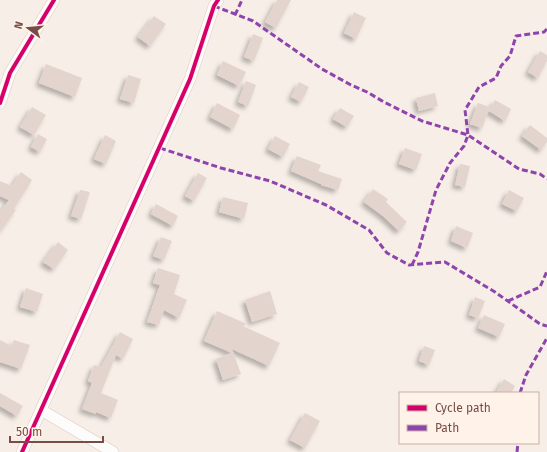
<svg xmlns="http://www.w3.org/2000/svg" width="547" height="452" viewBox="0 0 547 452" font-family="'Fira Sans',sans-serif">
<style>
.building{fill:#e4d4ce;filter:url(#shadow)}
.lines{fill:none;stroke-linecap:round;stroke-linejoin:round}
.street-casing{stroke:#d8cac5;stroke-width:12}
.street{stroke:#fefcfb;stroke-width:11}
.quiet{stroke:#8e44ad;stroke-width:3;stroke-dasharray:6 3;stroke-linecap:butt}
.cycleway-casing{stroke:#fff2e9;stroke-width:6}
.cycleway{stroke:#d6006c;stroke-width:4}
</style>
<defs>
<filter id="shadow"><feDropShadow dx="-3.5" dy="3.5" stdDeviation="2" flood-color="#0004"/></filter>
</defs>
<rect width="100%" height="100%" fill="#f7eee7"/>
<path class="building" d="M 277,0 L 291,0 L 276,28 L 265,22 Z
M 354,12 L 366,18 L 356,39 L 344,33 Z
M 154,16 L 166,24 L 150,46 L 138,37 Z
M 253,34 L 263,38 L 254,61 L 244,57 Z
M 540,51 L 547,55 L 547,61 L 538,78 L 528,72 Z
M 223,61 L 246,72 L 239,86 L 217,75 Z
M 46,64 L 82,78 L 75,97 L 39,83 Z
M 128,75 L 141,79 L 134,103 L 120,99 Z
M 246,81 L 256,85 L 248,106 L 238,102 Z
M 299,82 L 309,87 L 301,102 L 291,97 Z
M 435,93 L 438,106 L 419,111 L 416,98 Z
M 495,100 L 511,109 L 505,121 L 489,111 Z
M 217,103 L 240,115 L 233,129 L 210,117 Z
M 478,103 L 490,107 L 482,128 L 470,124 Z
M 32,107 L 46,115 L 34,135 L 20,127 Z
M 340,108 L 354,116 L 347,127 L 333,119 Z
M 530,125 L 547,138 L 547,142 L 541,150 L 522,136 Z
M 38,134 L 47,139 L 40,152 L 31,147 Z
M 105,135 L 116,141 L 106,164 L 94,159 Z
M 275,136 L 290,144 L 283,157 L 268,149 Z
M 405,148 L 422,154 L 416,170 L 399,164 Z
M 297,156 L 321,165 L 318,171 L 342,179 L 338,190 L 321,185 L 321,184 L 291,171 Z
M 460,164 L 470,166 L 465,187 L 455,185 Z
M 21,172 L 32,180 L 14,209 L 16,210 L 0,232 L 0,212 L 9,200 L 0,196 L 0,181 L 12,186 Z
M 198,173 L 207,178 L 194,201 L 185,196 Z
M 373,189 L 388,199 L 386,202 L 407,222 L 399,231 L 383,216 L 364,202 Z
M 80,190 L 90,192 L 81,219 L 71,216 Z
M 509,190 L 524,198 L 517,211 L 502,204 Z
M 223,197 L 248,203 L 244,219 L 219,212 Z
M 156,204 L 178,216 L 173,226 L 151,214 Z
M 456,226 L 473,233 L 467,248 L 451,241 Z
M 161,237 L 172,241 L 164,260 L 153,256 Z
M 58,242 L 68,250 L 54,269 L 43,262 Z
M 158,268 L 180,275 L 174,294 L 187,300 L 179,318 L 164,310 L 159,325 L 147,322 L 160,285 L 153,283 Z
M 26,288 L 43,294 L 37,312 L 20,307 Z
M 270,291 L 277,314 L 252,322 L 245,300 Z
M 475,297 L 485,301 L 478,318 L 469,315 Z
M 217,311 L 247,324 L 243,326 L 280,343 L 269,366 L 232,349 L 241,374 L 223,380 L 216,359 L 232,353 L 204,341 Z
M 484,315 L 505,324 L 499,337 L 478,328 Z
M 120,332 L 133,339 L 123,359 L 116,355 L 101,393 L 118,400 L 111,418 L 96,412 L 96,414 L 82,409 L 92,383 L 88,381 L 94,365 L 101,367 Z
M 0,340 L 12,346 L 14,340 L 30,345 L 21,369 L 0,362 Z
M 424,346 L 435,350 L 429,365 L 419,361 Z
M 504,379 L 515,386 L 511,393 L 496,393 Z
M 0,393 L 23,406 L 17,416 L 0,406 Z
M 305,413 L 320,421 L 305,448 L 290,440 Z"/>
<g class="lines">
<defs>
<path id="street" d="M 0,103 L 10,73 L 54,0
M 41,410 L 113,452
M 22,452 L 190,79 L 214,6 L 218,0"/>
</defs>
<use href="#street" class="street-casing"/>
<use href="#street" class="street"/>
<path class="quiet" d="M 214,6 L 253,21 L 322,69 L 351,85 L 367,92 L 384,102 L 422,121 L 468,135 L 519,169 L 540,174 L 547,179
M 235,15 L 242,0
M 160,148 L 221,168 L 270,181 L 326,205 L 369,230 L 387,253 L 409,265 L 445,262 L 495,292 L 540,324 L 547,326
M 412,265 L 418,252 L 436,190 L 450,163 L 464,146 L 468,135 L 465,110 L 479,87 L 496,78 L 501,66 L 510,56 L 516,36 L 544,32 L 547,29
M 508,301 L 540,287 L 547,271
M 520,393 L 526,375 L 547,338
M 517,452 L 518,443"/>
<defs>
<path id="cycleway" d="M 0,103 L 10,73 L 54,0
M 22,452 L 190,79 L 214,6 L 218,0"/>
</defs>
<use href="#cycleway" class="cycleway-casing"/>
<use href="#cycleway" class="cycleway"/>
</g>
<rect x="399" y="392" width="140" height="52" fill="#fff2e9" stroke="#c9b0a7"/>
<rect x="407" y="405" width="20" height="6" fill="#d6006c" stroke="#c9b0a7"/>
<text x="435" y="412" font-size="12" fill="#774d45">Cycle path</text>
<rect x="407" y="425" width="20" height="6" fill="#8e44ad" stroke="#c9b0a7"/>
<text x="435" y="432" font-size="12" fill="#774d45">Path</text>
<g transform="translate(28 28) rotate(286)" stroke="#fff2e9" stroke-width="3" paint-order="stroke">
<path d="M0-3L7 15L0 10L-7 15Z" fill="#774d45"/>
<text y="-6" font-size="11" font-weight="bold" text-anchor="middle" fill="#774d45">N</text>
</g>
<path d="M10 436v6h93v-6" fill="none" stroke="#774d45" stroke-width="2"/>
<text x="16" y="436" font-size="12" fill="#774d45" stroke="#fff2e9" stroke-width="3" paint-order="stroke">50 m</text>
</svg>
